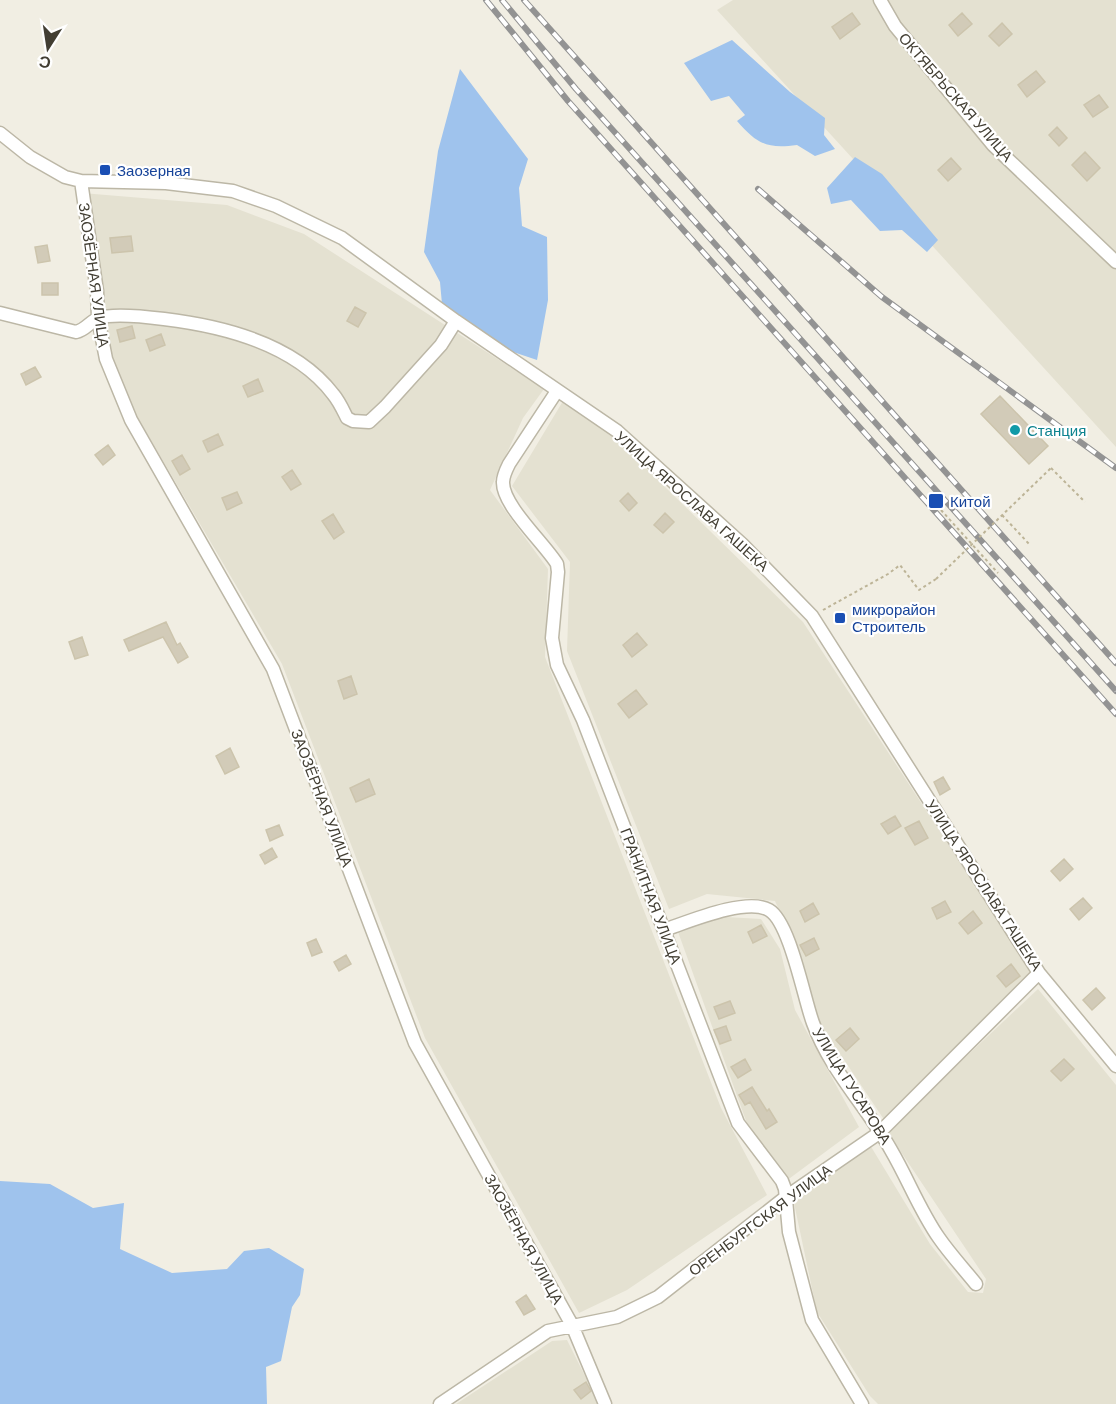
<svg xmlns="http://www.w3.org/2000/svg" width="1116" height="1404" viewBox="0 0 1116 1404" font-family="Helvetica,sans-serif">
<style>
.residential{fill:#e4e1d1}
.water{fill:#9fc3ed}
.building{fill:#d2cbb8;stroke:#ccc4ac;stroke-width:1.5}
.lines{fill:none;stroke-linecap:round;stroke-linejoin:round}
.minor-casing{stroke:#bcb7a6;stroke-width:15}
.path{stroke:#bdb497;stroke-width:2;stroke-dasharray:3 3;stroke-linecap:butt}
.minor{stroke:#fff;stroke-width:12}
.rail-casing{stroke:#939393;stroke-width:6}
.rail{stroke:#fff;stroke-width:4;stroke-dasharray:11;stroke-linecap:butt}
.path-bridge{stroke:#bdb497;stroke-width:2;stroke-dasharray:3 3;stroke-linecap:butt}
.transit-dot{fill:#1a4fb4;stroke:#fff;stroke-width:2}
.culture-dot{fill:#0f9aa8;stroke:#fff;stroke-width:2}
.labels{text-anchor:middle;dominant-baseline:central;stroke-width:4.5;stroke-linejoin:round;paint-order:stroke}
.street-label{font-size:15px;fill:#423e33;stroke:#fff}
.transit-label{font-size:15px;fill:#164399;stroke:#fff;text-anchor:start}
.culture-label{font-size:15px;fill:#0d838f;stroke:#fff;text-anchor:start}
</style>
<rect width="100%" height="100%" fill="#f1eee3"/>
<path class="residential" d="M 733,0 L 1116,0 L 1116,447 L 717,10 Z
M 82,193 L 227,205 L 304,234 L 544,389 L 523,418 L 490,490 L 548,569 L 545,657 L 721,1108 L 767,1195 L 627,1290 L 579,1313 L 425,1038 L 282,664 L 108,367 Z
M 563,401 L 615,438 L 803,622 L 1033,974 L 885,1121 L 814,1015 L 793,941 L 775,901 L 707,894 L 669,909 L 567,651 L 570,562 L 512,486 Z
M 709,916 L 761,919 L 780,949 L 795,1010 L 859,1127 L 786,1181 L 749,1129 L 677,929 Z
M 1038,989 L 1116,1085 L 1116,1404 L 878,1404 L 870,1396 L 817,1312 L 794,1203 L 870,1145 L 930,1244 L 968,1292 L 983,1293 L 986,1279 L 887,1131 Z
M 567,1340 L 599,1404 L 456,1404 L 552,1341 Z"/>
<path class="water" d="M 732,40 L 790,92 L 825,118 L 824,135 L 835,149 L 815,156 L 797,145 C 767,149 757,144 737,121 L 745,115 L 729,96 L 711,101 L 684,63 Z
M 460,69 L 528,159 L 519,188 L 522,226 L 547,237 L 548,300 L 537,360 L 507,350 L 442,304 L 440,282 L 424,252 L 438,151 Z
M 855,157 L 882,174 L 938,240 L 927,252 L 902,230 L 880,231 L 851,200 L 831,204 L 827,188 Z
M 0,1181 L 50,1184 L 93,1208 L 124,1203 L 120,1249 L 172,1273 L 227,1269 L 244,1251 L 269,1248 L 304,1269 L 300,1295 L 292,1307 L 281,1361 L 266,1367 L 267,1404 L 0,1404 Z"/>
<path class="building" d="M 852,13 L 860,24 L 840,39 L 832,27 Z
M 962,13 L 972,24 L 958,36 L 949,25 Z
M 1002,23 L 1012,34 L 999,46 L 989,36 Z
M 1036,71 L 1045,82 L 1027,97 L 1018,85 Z
M 1099,95 L 1108,107 L 1093,117 L 1084,105 Z
M 1057,127 L 1067,138 L 1059,146 L 1049,135 Z
M 1085,152 L 1100,168 L 1087,181 L 1072,165 Z
M 951,158 L 961,169 L 948,181 L 938,170 Z
M 131,236 L 133,251 L 112,253 L 110,238 Z
M 47,245 L 50,261 L 38,263 L 35,247 Z
M 42,283 L 58,283 L 58,295 L 42,295 Z
M 355,307 L 366,313 L 358,327 L 347,321 Z
M 132,326 L 135,338 L 120,342 L 117,330 Z
M 161,334 L 165,345 L 150,351 L 146,340 Z
M 35,367 L 41,377 L 26,385 L 21,374 Z
M 258,379 L 263,391 L 248,397 L 243,386 Z
M 1000,396 L 1048,446 L 1029,464 L 981,414 Z
M 218,434 L 223,445 L 208,452 L 203,441 Z
M 108,445 L 115,455 L 103,465 L 95,455 Z
M 182,455 L 190,469 L 180,475 L 172,461 Z
M 292,470 L 301,484 L 291,490 L 282,477 Z
M 237,492 L 242,503 L 227,510 L 222,498 Z
M 628,493 L 637,503 L 629,511 L 620,501 Z
M 665,513 L 674,522 L 663,533 L 654,525 Z
M 333,514 L 344,532 L 334,539 L 322,521 Z
M 166,622 L 177,645 L 180,643 L 188,657 L 178,663 L 163,637 L 129,651 L 124,640 Z
M 637,633 L 647,645 L 632,657 L 623,645 Z
M 82,637 L 88,655 L 75,659 L 69,642 Z
M 351,676 L 357,694 L 344,699 L 338,681 Z
M 636,690 L 647,704 L 629,718 L 618,704 Z
M 230,748 L 239,767 L 225,774 L 216,756 Z
M 943,777 L 950,789 L 940,795 L 934,782 Z
M 369,779 L 375,794 L 356,802 L 350,788 Z
M 895,816 L 901,826 L 888,834 L 881,824 Z
M 919,821 L 928,838 L 915,845 L 905,828 Z
M 279,825 L 283,835 L 270,841 L 266,830 Z
M 272,848 L 277,857 L 265,864 L 260,855 Z
M 1064,859 L 1073,869 L 1060,881 L 1051,871 Z
M 1083,898 L 1092,908 L 1079,920 L 1070,909 Z
M 945,901 L 951,912 L 937,919 L 932,908 Z
M 813,903 L 819,914 L 805,922 L 800,911 Z
M 973,911 L 982,923 L 968,934 L 959,923 Z
M 761,925 L 767,936 L 753,943 L 748,932 Z
M 814,938 L 819,949 L 806,956 L 800,945 Z
M 316,939 L 322,952 L 312,956 L 307,943 Z
M 346,955 L 351,964 L 339,971 L 334,962 Z
M 1011,964 L 1020,976 L 1006,987 L 997,976 Z
M 1096,988 L 1105,998 L 1092,1010 L 1083,1000 Z
M 730,1001 L 735,1013 L 719,1019 L 714,1007 Z
M 726,1026 L 731,1040 L 720,1044 L 714,1030 Z
M 850,1028 L 859,1039 L 846,1051 L 836,1040 Z
M 745,1059 L 751,1070 L 738,1078 L 731,1067 Z
M 1064,1059 L 1074,1069 L 1061,1081 L 1051,1071 Z
M 752,1087 L 767,1111 L 769,1109 L 777,1122 L 766,1129 L 750,1102 L 745,1105 L 739,1095 Z
M 526,1295 L 535,1309 L 524,1315 L 516,1302 Z
M 586,1382 L 591,1391 L 581,1399 L 574,1390 Z"/>
<g class="lines">
<defs>
<path id="minor" d="M 880,0 L 895,26 L 993,145 L 1116,262
M 0,133 L 30,157 L 65,177 L 81,181 L 166,183 L 233,191 L 276,206 L 342,238 L 456,321 L 617,431 L 742,544 L 812,616 L 1039,973 L 1116,1066
M 81,181 L 97,291 L 98,318 L 106,359 L 131,420 L 273,669 L 415,1043 L 572,1325 L 605,1404
M 0,313 L 76,332 C 86,330 90,321 99,318 C 114,313 148,317 164,319 C 222,326 295,344 333,394 C 339,401 343,410 347,418 L 353,421 L 369,422 L 385,407 L 441,345 L 456,321
M 557,391 L 509,464 C 506,470 503,476 503,482 C 502,505 544,543 557,564 L 558,572 L 552,638 L 557,665 L 583,720 L 738,1123 L 782,1181 L 785,1189 L 789,1232 L 812,1320 L 862,1404
M 664,930 C 688,922 746,897 769,910 C 790,922 804,999 813,1023 C 830,1070 867,1107 891,1150 C 908,1179 920,1211 939,1238 C 950,1254 964,1269 976,1284
M 440,1404 L 548,1331 L 617,1317 L 658,1297 L 786,1197 L 879,1133 L 1039,973"/>
</defs>
<use href="#minor" class="minor-casing"/>
<path class="path" d="M 1051,468 L 1085,502
M 941,510 L 998,573
M 1002,515 L 1030,545
M 823,610 L 888,574 L 900,565 L 919,590 L 936,579"/>
<use href="#minor" class="minor"/>
<defs>
<path id="rail" d="M 486,0 L 568,101 L 1116,714
M 502,0 L 576,89 L 1116,691
M 524,0 L 1116,663
M 758,189 L 882,297 L 1116,468"/>
</defs>
<use href="#rail" class="rail-casing"/>
<use href="#rail" class="rail"/>
<path class="path-bridge" d="M 936,579 L 1051,468"/>
</g>
<g class="transit-dot">
<rect x="99" y="164" width="12" height="12" rx="3"/>
<rect x="928" y="493" width="16" height="16" rx="3"/>
<rect x="834" y="612" width="12" height="12" rx="3"/>
</g>
<circle class="culture-dot" cx="1015" cy="430" r="6"/>
<g class="labels">
<g class="street-label">
<text transform="translate(956 97) rotate(49)">ОКТЯБРЬСКАЯ УЛИЦА</text>
<text transform="translate(94 275) rotate(82)">ЗАОЗЁРНАЯ УЛИЦА</text>
<text transform="translate(692 501) rotate(42)">УЛИЦА ЯРОСЛАВА ГАШЕКА</text>
<text transform="translate(322 798) rotate(69)">ЗАОЗЁРНАЯ УЛИЦА</text>
<text transform="translate(984 885) rotate(57)">УЛИЦА ЯРОСЛАВА ГАШЕКА</text>
<text transform="translate(651 896) rotate(69)">ГРАНИТНАЯ УЛИЦА</text>
<text transform="translate(852 1086) rotate(58)">УЛИЦА ГУСАРОВА</text>
<text transform="translate(760 1220) rotate(-37)">ОРЕНБУРГСКАЯ УЛИЦА</text>
<text transform="translate(524 1239) rotate(61)">ЗАОЗЁРНАЯ УЛИЦА</text>
</g>
<g class="transit-label">
<text x="117" y="170">Заозерная</text>
<text x="950" y="501">Китой</text>
<text x="852" y="609">микрорайон<tspan x="852" dy="17">Строитель</tspan></text>
</g>
<g class="culture-label">
<text x="1027" y="430">Станция</text>
</g>
</g>
<g transform="translate(48 48) rotate(192)" stroke="#ffffff" stroke-width="4.5" paint-order="stroke">
<path d="M0-4.5L10 22L0 15L-10 22Z" fill="#423e33"/>
<text y="-9" font-size="16" font-weight="bold" text-anchor="middle" fill="#423e33">С</text>
</g>
</svg>
